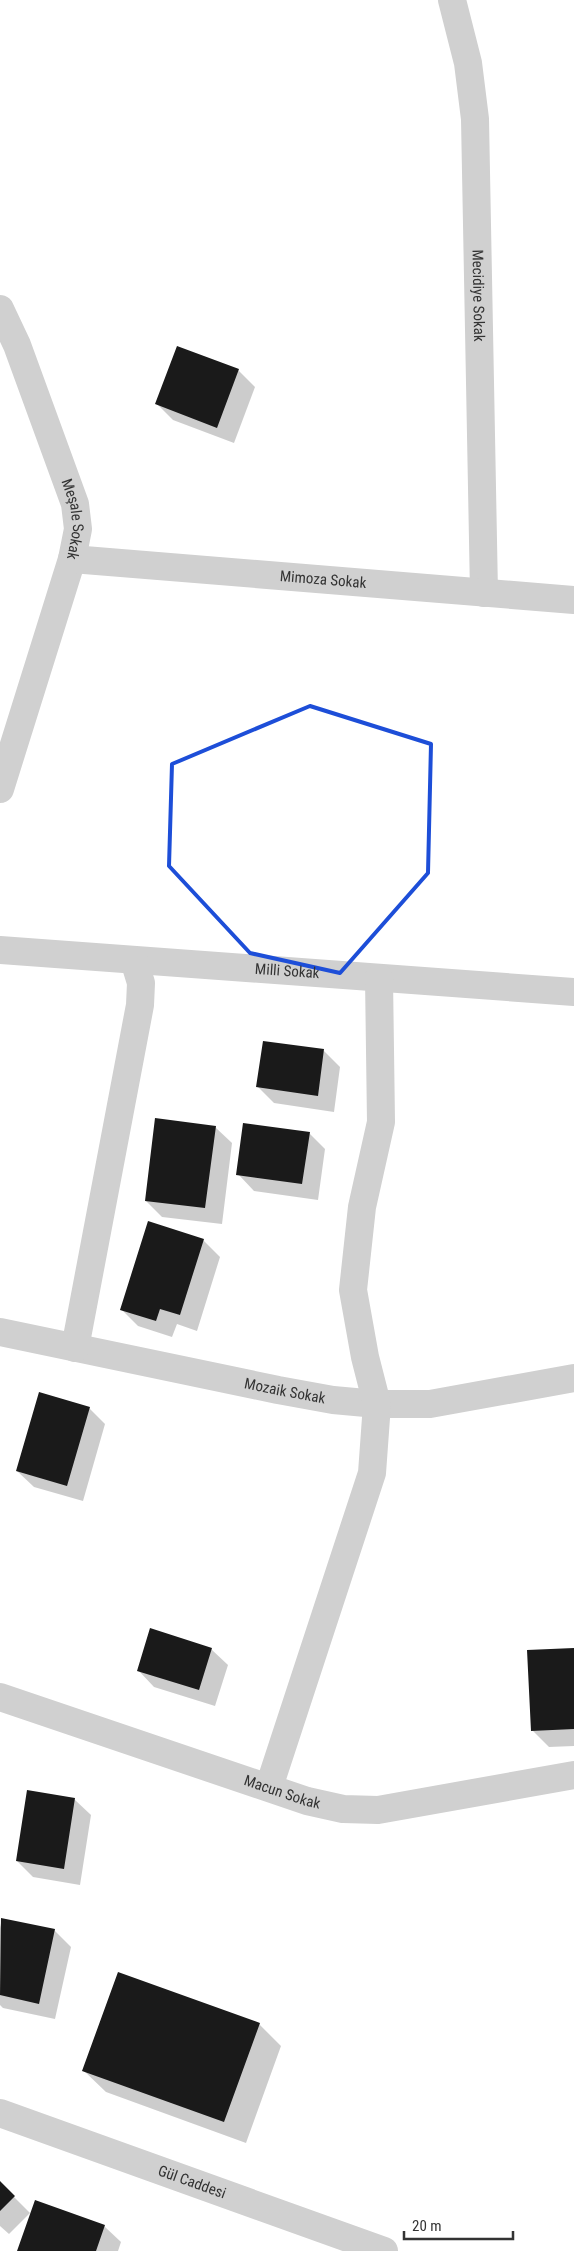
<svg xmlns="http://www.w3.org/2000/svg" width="574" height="2251" viewBox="0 0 574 2251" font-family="'Roboto Condensed',sans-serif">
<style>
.shadow{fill:#0003}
.building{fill:#1a1a1a}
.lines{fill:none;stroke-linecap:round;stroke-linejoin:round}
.minor{stroke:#d0d0d0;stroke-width:28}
.marked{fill:none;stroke:#1d4ed8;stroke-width:4;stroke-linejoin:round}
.labels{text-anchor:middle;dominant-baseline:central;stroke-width:5;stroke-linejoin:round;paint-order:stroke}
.street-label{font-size:15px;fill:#333;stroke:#fff}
</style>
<rect width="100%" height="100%" fill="#fff"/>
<path class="shadow" d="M 238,370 L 255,387 L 234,443 L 173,420 L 157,404 Z
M 324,1051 L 340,1067 L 334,1112 L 274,1103 L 258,1087 Z
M 215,1127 L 232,1143 L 222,1224 L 162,1217 L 146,1201 Z
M 309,1133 L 325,1149 L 318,1200 L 254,1191 L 238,1174 Z
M 203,1240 L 220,1257 L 197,1331 L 177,1324 L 172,1337 L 138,1326 L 122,1310 Z
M 89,1408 L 105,1424 L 83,1501 L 34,1487 L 17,1471 Z
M 211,1649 L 228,1665 L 215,1706 L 154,1687 L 138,1670 Z
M 574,1649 L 574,1746 L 549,1747 L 533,1731 Z
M 74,1799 L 91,1815 L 80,1885 L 33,1877 L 17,1861 Z
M 2,1919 L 54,1930 L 71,1947 L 55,2019 L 3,2008 L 0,2005 L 0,1928 Z
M 259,2024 L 281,2046 L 246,2143 L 106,2092 L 83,2070 Z
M 0,2183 L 30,2213 L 9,2234 L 0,2226 Z
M 104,2226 L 121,2242 L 118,2251 L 18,2251 Z"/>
<path class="building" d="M 177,346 L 239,369 L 217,428 L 155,404 Z
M 263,1041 L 324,1049 L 318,1096 L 256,1087 Z
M 155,1118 L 216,1126 L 205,1208 L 145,1201 Z
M 243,1123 L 310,1132 L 302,1184 L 236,1175 Z
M 148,1221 L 204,1239 L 180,1315 L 160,1309 L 156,1321 L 120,1310 Z
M 39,1392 L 90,1407 L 67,1486 L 16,1471 Z
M 150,1628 L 212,1648 L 199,1690 L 137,1671 Z
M 574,1648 L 574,1729 L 531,1731 L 527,1650 Z
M 27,1790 L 75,1798 L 64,1869 L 16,1861 Z
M 1,1918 L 55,1929 L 39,2004 L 0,1995 Z
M 118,1972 L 260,2023 L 224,2122 L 82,2071 Z
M 0,2181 L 15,2196 L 0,2211 Z
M 35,2200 L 105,2225 L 96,2251 L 17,2251 Z"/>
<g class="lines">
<g class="minor">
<path id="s1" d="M 452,0 L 468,63 L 475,119 L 484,593"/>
<path id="s2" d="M 0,309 L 17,345 L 75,504 L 78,529 L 72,559 L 0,789"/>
<path id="s3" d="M 72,559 L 574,600"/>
<path id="s4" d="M 0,950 L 574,992"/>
<path id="s5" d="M 0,1332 L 278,1390 L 333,1400 L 377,1404 L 430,1404 L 574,1378"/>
<path d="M 75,1348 L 140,1005 L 141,983 L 134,960"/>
<path id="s6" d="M 0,1697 L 307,1801 L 343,1809 L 378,1810 L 574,1775"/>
<path d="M 269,1787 L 372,1473 L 377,1404 L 365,1357 L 353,1290 L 362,1207 L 381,1122 L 379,978"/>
<path id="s7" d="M 0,2113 L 384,2251"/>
</g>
</g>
<path class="marked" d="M 310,706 L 431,744 L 428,873 L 340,973 L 250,953 L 169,866 L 172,764 Z"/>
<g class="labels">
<g class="street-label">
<text stroke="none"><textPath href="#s1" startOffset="298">Mecidiye Sokak</textPath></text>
<text stroke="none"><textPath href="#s2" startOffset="224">Meşale Sokak</textPath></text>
<text stroke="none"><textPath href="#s3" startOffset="252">Mimoza Sokak</textPath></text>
<text stroke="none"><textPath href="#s4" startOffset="288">Milli Sokak</textPath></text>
<text stroke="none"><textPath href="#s5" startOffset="291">Mozaik Sokak</textPath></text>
<text stroke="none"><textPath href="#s6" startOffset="298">Macun Sokak</textPath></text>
<text stroke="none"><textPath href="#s7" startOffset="204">Gül Caddesi</textPath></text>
</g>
</g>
<path d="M404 2231v8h109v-8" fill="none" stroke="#333333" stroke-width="2.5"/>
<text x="412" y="2231" font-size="15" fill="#333333" stroke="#ffffff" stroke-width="4" paint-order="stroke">20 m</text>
</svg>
